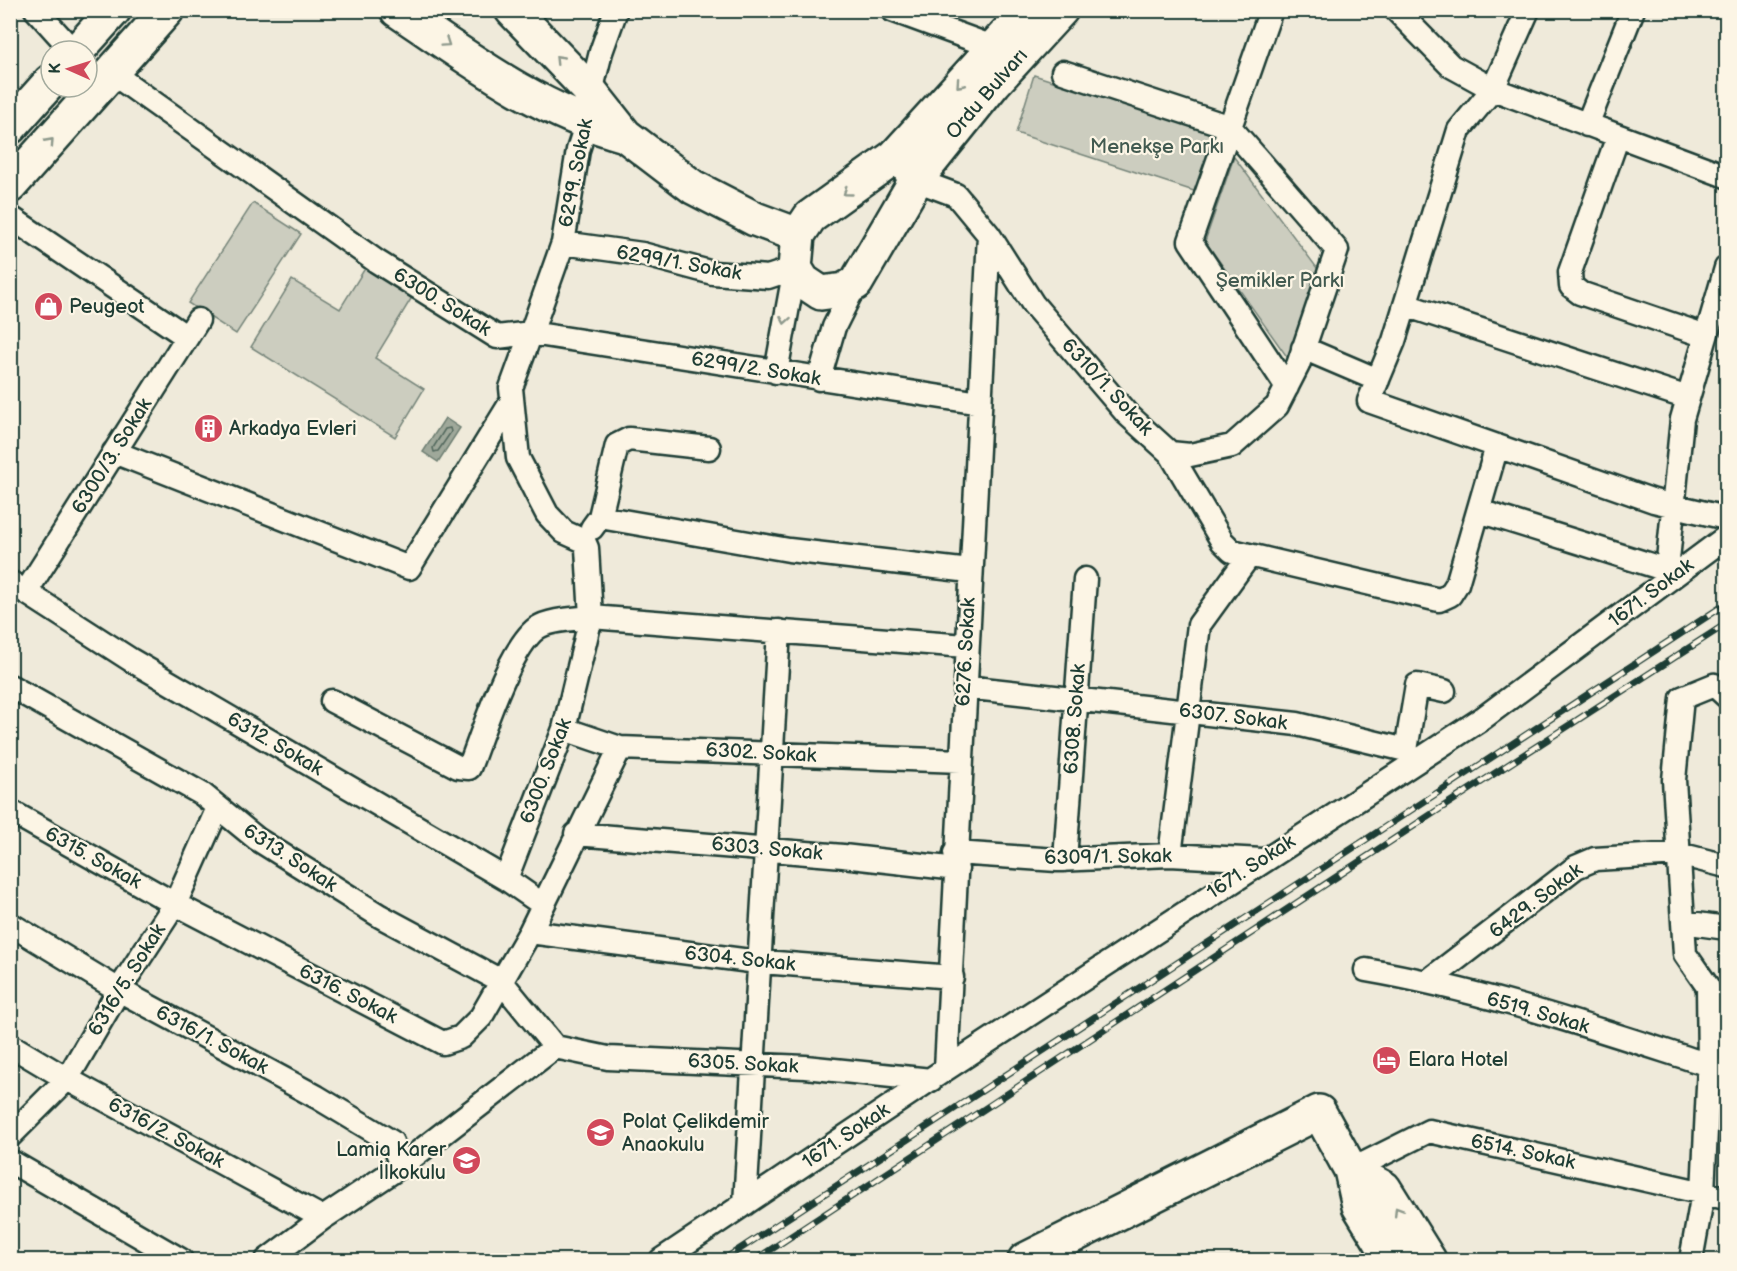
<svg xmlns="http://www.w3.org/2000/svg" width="1737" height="1271" viewBox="0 0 1737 1271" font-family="'Balsamiq Sans',sans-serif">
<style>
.park{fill:#cccdbf;stroke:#76857a;stroke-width:1.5}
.water{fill:#9fa89a;stroke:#6c7d71;stroke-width:1.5}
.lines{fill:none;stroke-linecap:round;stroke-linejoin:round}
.shore{stroke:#52685d;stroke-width:1.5}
.street-casing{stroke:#1f3d34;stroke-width:27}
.secondary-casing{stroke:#1f3d34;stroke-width:38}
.highway-casing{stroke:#1f3d34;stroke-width:38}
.street{stroke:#fcf5e5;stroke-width:22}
.secondary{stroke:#fcf5e5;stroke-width:33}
.highway{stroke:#fcf5e5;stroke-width:33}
.rail-casing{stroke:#1f3d34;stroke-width:7}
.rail{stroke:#fcf5e5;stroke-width:4.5;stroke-dasharray:14;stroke-linecap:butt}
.oneway{stroke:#8e998c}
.labels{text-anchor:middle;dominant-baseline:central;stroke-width:4.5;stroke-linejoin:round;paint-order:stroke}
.street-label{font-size:20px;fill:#1f3d34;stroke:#fcf5e5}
.park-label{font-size:20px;fill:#425a50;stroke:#fcf5e5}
.poi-label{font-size:20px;fill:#1f3d34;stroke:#fcf5e5;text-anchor:start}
</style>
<rect width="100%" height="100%" fill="#efeada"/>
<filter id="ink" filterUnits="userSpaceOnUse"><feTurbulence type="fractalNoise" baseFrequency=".0167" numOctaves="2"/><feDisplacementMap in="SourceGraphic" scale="12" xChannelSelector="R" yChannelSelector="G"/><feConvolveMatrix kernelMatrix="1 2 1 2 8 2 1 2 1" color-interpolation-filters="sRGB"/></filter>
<g filter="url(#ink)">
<path class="park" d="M 1034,75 L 1222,135 L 1200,193 L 1016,133 Z
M 1234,157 L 1323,276 L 1290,361 L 1205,241 Z
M 253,203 L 301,234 L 236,334 L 188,303 Z
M 367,265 L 414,294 L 375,358 L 424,389 L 395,437 L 251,347 L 292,280 L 340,309 Z"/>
<path class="water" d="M 445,418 L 460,428 L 438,462 L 423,452 Z"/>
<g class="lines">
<path class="shore" d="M 450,428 L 451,432 L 438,451 L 434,452 L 433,448 L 445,429 Z"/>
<defs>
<path id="street" d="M 36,10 L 73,51
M 616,10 L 601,52 L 591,92 L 586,125 L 578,150 L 563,243 L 531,333 L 980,403
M 892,10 L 993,47
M 1271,10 L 1190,241 L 1287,387
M 1396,10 L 1451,66 L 1493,89 L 1726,176
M 1528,10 L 1493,89 L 1459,130 L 1394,341 L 1369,401 L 1654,501 L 1726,518
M 112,73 L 376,261 L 497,337 L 531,333 L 511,388 L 518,458 L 547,514 L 564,532 L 584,541 L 587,548 L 591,617 L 564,729 L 506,879
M 1587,125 L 1633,10
M 1618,136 L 1570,272 L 1571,286 L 1580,293 L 1706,336
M 916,180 L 956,195 L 989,235 L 1033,304 L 1127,414 L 1170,453 L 1190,455 L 1232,446 L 1277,406 L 1298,365 L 1337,250 L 1230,127 L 1063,72
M 10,217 L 187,337
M 563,243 L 642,254 L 713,273 L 768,277 L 795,268 L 776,372
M 1405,305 L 1688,398
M 1303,348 L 1378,380
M 819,379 L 834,327 L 856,283
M 114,452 L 409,568 L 510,404
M 1170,453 L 1222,541 L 1232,551 L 1439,600 L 1450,595 L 1457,584 L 1497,446
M 1479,511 L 1667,570
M 600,517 L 789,550 L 970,571
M 592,528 L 600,517 L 617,445 L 629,439 L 709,448
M 1672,577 L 1667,570 L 1682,419 L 1726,268
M 10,582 L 131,660 L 506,879 L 542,904
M 26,592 L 198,320
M 10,686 L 202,794 L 257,839 L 380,916 L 501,981 L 555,1047
M 965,687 L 1297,724 L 1406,750 L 1417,685 L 1444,691
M 332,701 L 458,767 L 469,768 C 482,735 509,648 537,628 C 550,619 576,619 591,617 L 966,646
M 564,729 L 620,748 L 961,761
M 10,811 L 175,904 L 443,1043 L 461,1037 L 481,1017 L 530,932 L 620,748
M 576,834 L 843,856 L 957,869
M 955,853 L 1057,860 L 1170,855 L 1262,860
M 1170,855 L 1199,625 L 1249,556
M 1065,860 L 1085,579
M 1683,922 L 1726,928
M 10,924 L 119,990 L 317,1097 L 392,1142 L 401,1166
M 530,932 L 750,961 L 952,977
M 1366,970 C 1483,990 1596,1029 1709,1065 L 1726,1079
M 1428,981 L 1576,867 L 1595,859 L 1679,854 L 1726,866
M 10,1045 L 67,1079 L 323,1218
M 555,1047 L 608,1058 L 805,1067 L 931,1080
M 946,1069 L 989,235
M 10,1136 L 67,1079 L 119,990 L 175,904 L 218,808
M 10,1161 L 181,1260
M 1351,1170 L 1429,1131 L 1726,1198
M 745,1204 L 779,631
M 267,1260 L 323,1218 L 401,1166 L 555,1047
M 661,1260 L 946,1069 L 1483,718 L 1726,537
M 1691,1260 L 1703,1193 L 1709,1065 L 1708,987 L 1685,954 L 1674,780 L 1682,698 L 1714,685 L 1726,696"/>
<path id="secondary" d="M 397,10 C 469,59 540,112 625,135
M 512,10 L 591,92 L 625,135 L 693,187 L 755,219 L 798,235
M 894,157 L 905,162 L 916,180 L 856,283 L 844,290 L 821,293 L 803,281 L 795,268 L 798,235 L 810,217 L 894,157 L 1028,10
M 916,180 L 994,83 L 1061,10
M 1351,1170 L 1384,1188 L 1429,1260
M 1025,1260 L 1319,1112 L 1351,1170 L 1359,1206 L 1392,1260"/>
<path id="highway" d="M 77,51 L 114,10
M 10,127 L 51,81
M 10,186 L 167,10"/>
</defs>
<use href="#street" class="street-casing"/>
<use href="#secondary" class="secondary-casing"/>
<use href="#highway" class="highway-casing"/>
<use href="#street" class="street"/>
<use href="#secondary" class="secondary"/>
<use href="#highway" class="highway"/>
<defs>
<path id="rail" d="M 723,1260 L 1726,604
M 755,1260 L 1438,810 L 1726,624"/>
</defs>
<use href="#rail" class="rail-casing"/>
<use href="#rail" class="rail"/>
</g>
<defs><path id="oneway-chevron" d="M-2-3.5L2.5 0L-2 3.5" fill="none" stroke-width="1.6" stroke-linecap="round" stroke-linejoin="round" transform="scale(1.5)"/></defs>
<g class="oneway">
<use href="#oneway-chevron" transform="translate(446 43) rotate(34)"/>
<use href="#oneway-chevron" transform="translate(559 59) rotate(-134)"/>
<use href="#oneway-chevron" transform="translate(960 84) rotate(132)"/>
<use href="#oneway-chevron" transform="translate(50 142) rotate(-48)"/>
<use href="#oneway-chevron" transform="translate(847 192) rotate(144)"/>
<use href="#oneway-chevron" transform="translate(785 320) rotate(100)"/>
<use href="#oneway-chevron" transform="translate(1398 1211) rotate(-122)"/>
</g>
</g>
<defs>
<symbol id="shop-disc" viewBox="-11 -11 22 22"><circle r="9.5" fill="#d1495b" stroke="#fcf5e5"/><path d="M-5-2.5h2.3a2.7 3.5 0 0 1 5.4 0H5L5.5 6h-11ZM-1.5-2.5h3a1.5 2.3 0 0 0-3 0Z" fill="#fff"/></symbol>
<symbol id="building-disc" viewBox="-11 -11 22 22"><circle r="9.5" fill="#d1495b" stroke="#fcf5e5"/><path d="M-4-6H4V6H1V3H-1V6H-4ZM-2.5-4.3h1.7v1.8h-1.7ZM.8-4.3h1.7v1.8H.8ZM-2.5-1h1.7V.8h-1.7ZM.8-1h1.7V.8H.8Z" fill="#fff"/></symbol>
<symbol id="hotel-disc" viewBox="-11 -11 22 22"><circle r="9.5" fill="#d1495b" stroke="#fcf5e5"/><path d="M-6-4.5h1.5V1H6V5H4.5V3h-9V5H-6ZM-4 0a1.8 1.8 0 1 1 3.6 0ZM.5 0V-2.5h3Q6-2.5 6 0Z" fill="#fff"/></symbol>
<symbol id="school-disc" viewBox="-11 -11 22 22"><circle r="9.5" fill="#d1495b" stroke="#fcf5e5"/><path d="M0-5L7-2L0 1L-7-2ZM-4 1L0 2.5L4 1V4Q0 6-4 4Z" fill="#fff"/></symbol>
</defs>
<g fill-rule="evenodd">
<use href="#shop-disc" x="32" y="290" width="33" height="33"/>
<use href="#building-disc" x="192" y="412" width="33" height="33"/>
<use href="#hotel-disc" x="1370" y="1044" width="33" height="33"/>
<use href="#school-disc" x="584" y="1116" width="33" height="33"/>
<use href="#school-disc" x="450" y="1144" width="33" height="33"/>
</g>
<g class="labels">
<g class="street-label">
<text transform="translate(987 94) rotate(-49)">Ordu Bulvarı</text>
<text transform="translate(576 173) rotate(-79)">6299. Sokak</text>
<text transform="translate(679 263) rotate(10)">6299/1. Sokak</text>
<text transform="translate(442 302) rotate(32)">6300. Sokak</text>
<text transform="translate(756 369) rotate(9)">6299/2. Sokak</text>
<text transform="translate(1107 387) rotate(47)">6310/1. Sokak</text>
<text transform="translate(112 456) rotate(-58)">6300/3. Sokak</text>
<text transform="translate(1651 593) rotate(-37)">1671. Sokak</text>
<text transform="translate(966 652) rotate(-87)">6276. Sokak</text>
<text transform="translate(1233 717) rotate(7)">6307. Sokak</text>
<text transform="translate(1075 719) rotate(-86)">6308. Sokak</text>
<text transform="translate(275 744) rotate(30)">6312. Sokak</text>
<text transform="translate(761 753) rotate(3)">6302. Sokak</text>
<text transform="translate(546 771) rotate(-69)">6300. Sokak</text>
<text transform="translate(767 849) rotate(5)">6303. Sokak</text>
<text transform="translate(1108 857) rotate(-1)">6309/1. Sokak</text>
<text transform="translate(93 858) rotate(29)">6315. Sokak</text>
<text transform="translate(290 858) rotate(33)">6313. Sokak</text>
<text transform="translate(1251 867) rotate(-33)">1671. Sokak</text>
<text transform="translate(1536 901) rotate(-37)">6429. Sokak</text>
<text transform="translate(740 959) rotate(6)">6304. Sokak</text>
<text transform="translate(127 980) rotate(-58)">6316/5. Sokak</text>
<text transform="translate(348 994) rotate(27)">6316. Sokak</text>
<text transform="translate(1538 1013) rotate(16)">6519. Sokak</text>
<text transform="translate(212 1040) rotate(28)">6316/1. Sokak</text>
<text transform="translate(743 1064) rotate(3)">6305. Sokak</text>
<text transform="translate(166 1133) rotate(28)">6316/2. Sokak</text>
<text transform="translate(846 1136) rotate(-34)">1671. Sokak</text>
<text transform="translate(1523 1152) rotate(12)">6514. Sokak</text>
</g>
<g class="park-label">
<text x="1157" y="147">Menekşe Parkı</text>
<text x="1280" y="281">Şemikler Parkı</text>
</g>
<g class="poi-label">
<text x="69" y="307">Peugeot</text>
<text x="229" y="429">Arkadya Evleri</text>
<text x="1408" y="1060">Elara Hotel</text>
<text x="622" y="1122">Polat Çelikdemir<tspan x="622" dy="23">Anaokulu</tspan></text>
<text x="446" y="1150" text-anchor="end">Lamia Karer<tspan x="446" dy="23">İlkokulu</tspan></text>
</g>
</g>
<rect width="1737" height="1271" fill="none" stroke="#fcf5e5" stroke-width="36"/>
<rect x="18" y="18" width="1701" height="1235" fill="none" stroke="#1f3d34" stroke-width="2" filter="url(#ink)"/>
<g transform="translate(69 69) rotate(273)"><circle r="28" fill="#fcf5e5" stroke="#a4ab9e" stroke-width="1.5"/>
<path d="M0-4.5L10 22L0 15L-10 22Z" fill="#d1495b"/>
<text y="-9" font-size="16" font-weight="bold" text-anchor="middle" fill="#1f3d34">K</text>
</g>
</svg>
